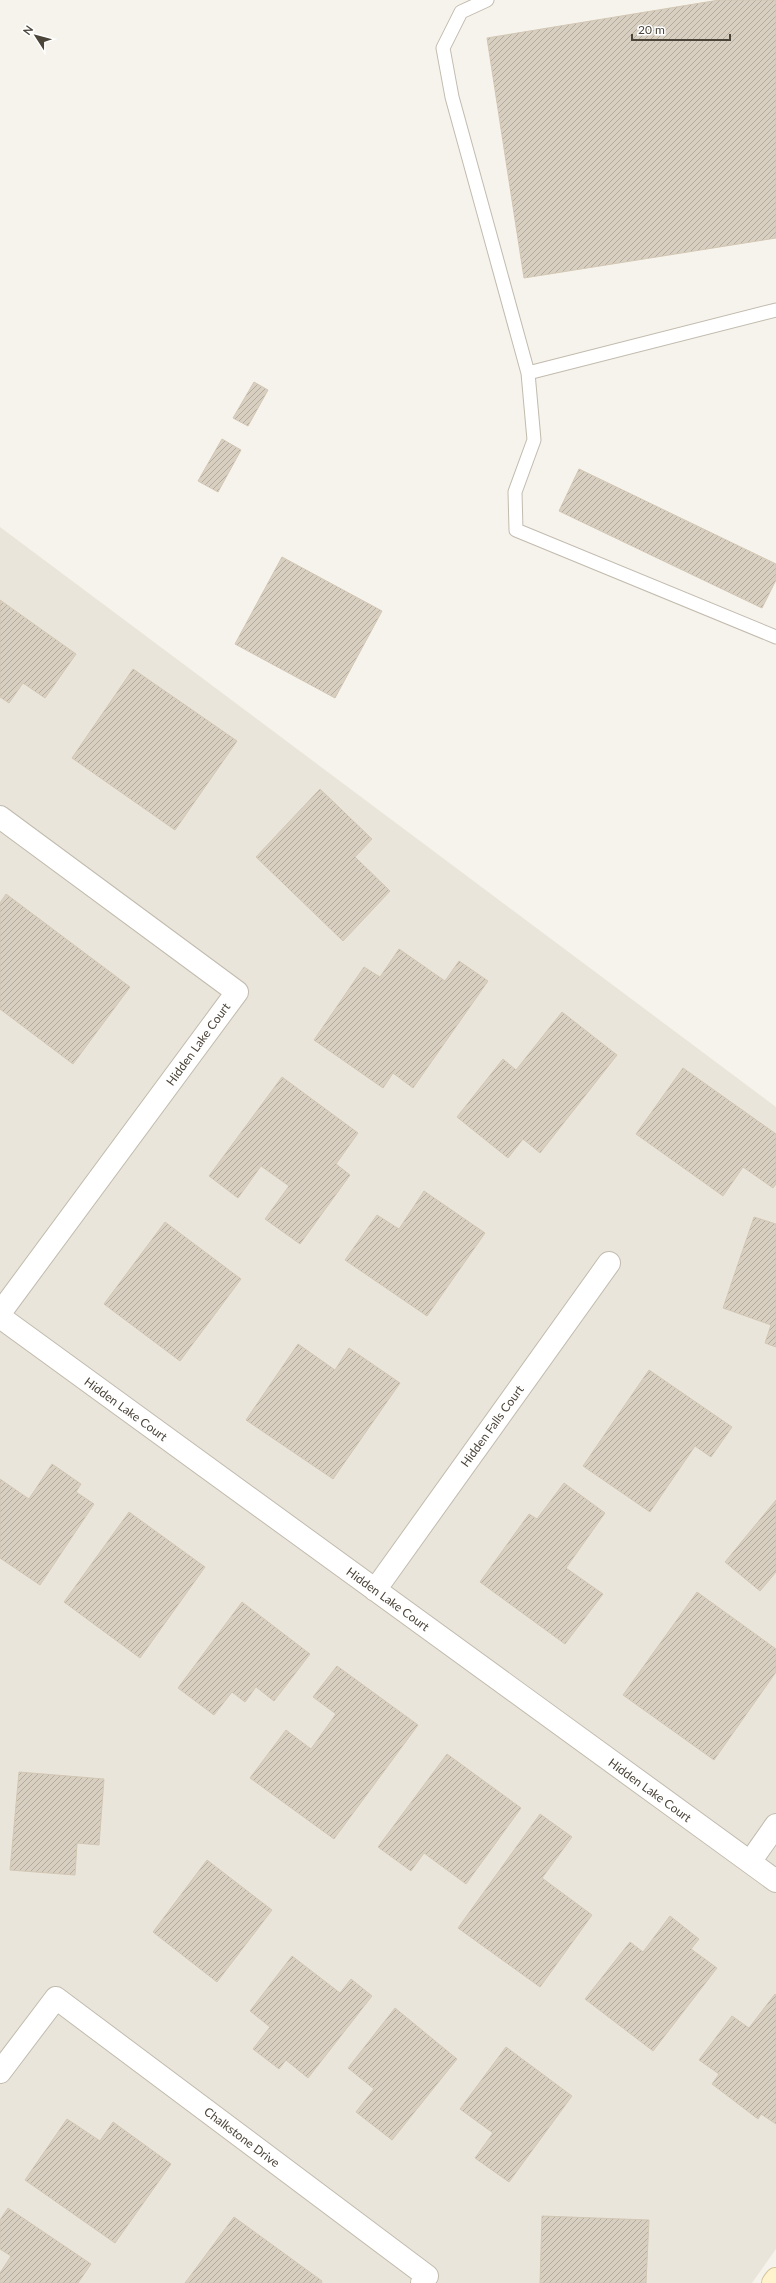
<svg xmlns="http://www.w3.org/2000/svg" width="776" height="2283" viewBox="0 0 776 2283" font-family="Lato,sans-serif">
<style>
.residential{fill:#eae5da}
.building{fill:url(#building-hatch);stroke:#d3c7b4}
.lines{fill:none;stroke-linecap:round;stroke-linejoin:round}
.lane-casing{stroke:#c2bbae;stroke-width:15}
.street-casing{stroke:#c2bbae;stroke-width:24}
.secondary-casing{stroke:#d6c79b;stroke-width:24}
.lane{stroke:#fff;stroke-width:13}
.street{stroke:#fff;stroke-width:22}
.secondary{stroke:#fff3cd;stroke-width:22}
.labels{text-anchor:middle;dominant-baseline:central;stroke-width:3;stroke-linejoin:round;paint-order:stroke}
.street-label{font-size:12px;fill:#4b4439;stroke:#fff}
</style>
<defs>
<pattern id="building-hatch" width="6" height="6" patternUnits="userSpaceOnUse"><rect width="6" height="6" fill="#d8cfc1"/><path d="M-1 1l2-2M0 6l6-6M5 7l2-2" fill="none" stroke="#b1aa9e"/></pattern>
</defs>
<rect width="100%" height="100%" fill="#f6f3ec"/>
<path class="residential" d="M 0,527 L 776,1107 L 776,2249 L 752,2283 L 0,2283 Z"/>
<path class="building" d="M 719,0 L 776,0 L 776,238 L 524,278 L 487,38 Z
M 254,382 L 268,390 L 248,426 L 233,418 Z
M 222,439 L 241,450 L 218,492 L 198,481 Z
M 579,469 L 776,564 L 776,580 L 762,608 L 559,511 Z
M 282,557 L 382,611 L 335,698 L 235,644 Z
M 0,600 L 76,654 L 45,698 L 23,683 L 9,703 L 0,697 Z
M 133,669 L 237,741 L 175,830 L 72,758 Z
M 320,789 L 372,839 L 355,857 L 390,891 L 343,941 L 256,857 Z
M 6,894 L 130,987 L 73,1064 L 0,1009 L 0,903 Z
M 399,949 L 445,981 L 459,961 L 488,981 L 413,1088 L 393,1073 L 383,1088 L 314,1040 L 364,967 L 380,977 Z
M 562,1012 L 617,1055 L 540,1153 L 523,1139 L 508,1158 L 457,1117 L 503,1059 L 516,1070 Z
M 683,1068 L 776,1134 L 776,1184 L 773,1188 L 743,1167 L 723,1196 L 636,1134 Z
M 282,1077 L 358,1133 L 336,1164 L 350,1175 L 300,1244 L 265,1219 L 289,1186 L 261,1166 L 238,1198 L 209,1176 Z
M 424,1191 L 485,1233 L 427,1316 L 345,1260 L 377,1215 L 399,1229 Z
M 754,1217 L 776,1224 L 776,1347 L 765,1343 L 771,1325 L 723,1308 Z
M 165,1222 L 241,1279 L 180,1361 L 104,1304 Z
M 298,1344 L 335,1370 L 349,1348 L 400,1383 L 333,1479 L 246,1420 Z
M 649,1370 L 732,1427 L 711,1457 L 695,1446 L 650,1512 L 583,1466 Z
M 52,1464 L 81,1484 L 76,1492 L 94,1504 L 40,1585 L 0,1558 L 0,1479 L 29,1499 Z
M 564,1483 L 605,1513 L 566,1568 L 603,1594 L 565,1644 L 480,1582 L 529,1514 L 537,1519 Z
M 776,1500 L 776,1572 L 760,1591 L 725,1562 Z
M 129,1512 L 205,1567 L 140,1658 L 64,1602 Z
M 697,1592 L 776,1649 L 776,1672 L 714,1760 L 623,1695 Z
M 242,1602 L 310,1654 L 274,1701 L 256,1687 L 245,1702 L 232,1692 L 214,1715 L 178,1688 Z
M 337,1666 L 418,1725 L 334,1839 L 250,1778 L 286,1730 L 311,1749 L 336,1714 L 313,1697 Z
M 447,1754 L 521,1808 L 466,1884 L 424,1853 L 411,1871 L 378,1847 Z
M 19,1772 L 104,1779 L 99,1845 L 77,1843 L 75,1875 L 10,1870 Z
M 540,1814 L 572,1837 L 542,1878 L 592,1915 L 540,1987 L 458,1928 Z
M 207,1860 L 272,1910 L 217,1982 L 153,1932 Z
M 670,1916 L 699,1939 L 691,1949 L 717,1968 L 653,2051 L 585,1999 L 630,1942 L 643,1952 Z
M 292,1956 L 340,1993 L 351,1979 L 372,1996 L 308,2078 L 286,2060 L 279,2069 L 253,2049 L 270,2027 L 250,2011 Z
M 775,1994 L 776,1995 L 776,2124 L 761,2114 L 758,2119 L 712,2084 L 719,2074 L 699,2060 L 732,2016 L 749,2028 Z
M 395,2008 L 457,2059 L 392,2140 L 356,2112 L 374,2089 L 348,2068 Z
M 506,2047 L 572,2096 L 509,2182 L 475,2158 L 493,2133 L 460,2109 Z
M 67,2119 L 100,2141 L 113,2122 L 171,2164 L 115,2243 L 25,2180 Z
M 8,2208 L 91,2264 L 78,2283 L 0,2283 L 0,2273 L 11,2256 L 0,2249 L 0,2220 Z
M 542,2216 L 649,2220 L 646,2283 L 540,2283 Z
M 234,2217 L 322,2281 L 321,2283 L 185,2283 Z"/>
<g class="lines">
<defs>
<path id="lane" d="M 487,0 L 461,12 L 443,48 L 452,97 L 528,373 L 534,440 L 515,492 L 516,530 L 776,637
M 528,373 L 776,310"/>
<path id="street" d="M 0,817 L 237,992 L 0,1313
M 0,1317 L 776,1881
M 375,1590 L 609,1263
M 750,1862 L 776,1825
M 0,2072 L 56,1998 L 427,2276 L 422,2283"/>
<path id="secondary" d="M 773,2283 L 776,2279"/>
</defs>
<use href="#lane" class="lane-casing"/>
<use href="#street" class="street-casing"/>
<use href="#secondary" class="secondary-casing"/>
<use href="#lane" class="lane"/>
<use href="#street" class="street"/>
<use href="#secondary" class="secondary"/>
</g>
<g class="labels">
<g class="street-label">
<text transform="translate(198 1044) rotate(-54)">Hidden Lake Court</text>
<text transform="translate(126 1409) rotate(36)">Hidden Lake Court</text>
<text transform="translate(492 1426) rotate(-54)">Hidden Falls Court</text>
<text transform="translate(388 1599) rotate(36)">Hidden Lake Court</text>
<text transform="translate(650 1790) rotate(36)">Hidden Lake Court</text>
<text transform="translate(242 2137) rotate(37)">Chalkstone Drive</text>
</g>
</g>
<g transform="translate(36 36) rotate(306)" stroke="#ffffff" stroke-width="3" paint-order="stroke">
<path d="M0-3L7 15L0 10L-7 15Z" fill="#4b4439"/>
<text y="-6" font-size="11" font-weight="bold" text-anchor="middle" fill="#4b4439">N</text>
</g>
<path d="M632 34v6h98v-6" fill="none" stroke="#4b4439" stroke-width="2"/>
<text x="638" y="34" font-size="12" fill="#4b4439" stroke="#ffffff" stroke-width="3" paint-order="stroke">20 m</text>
</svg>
